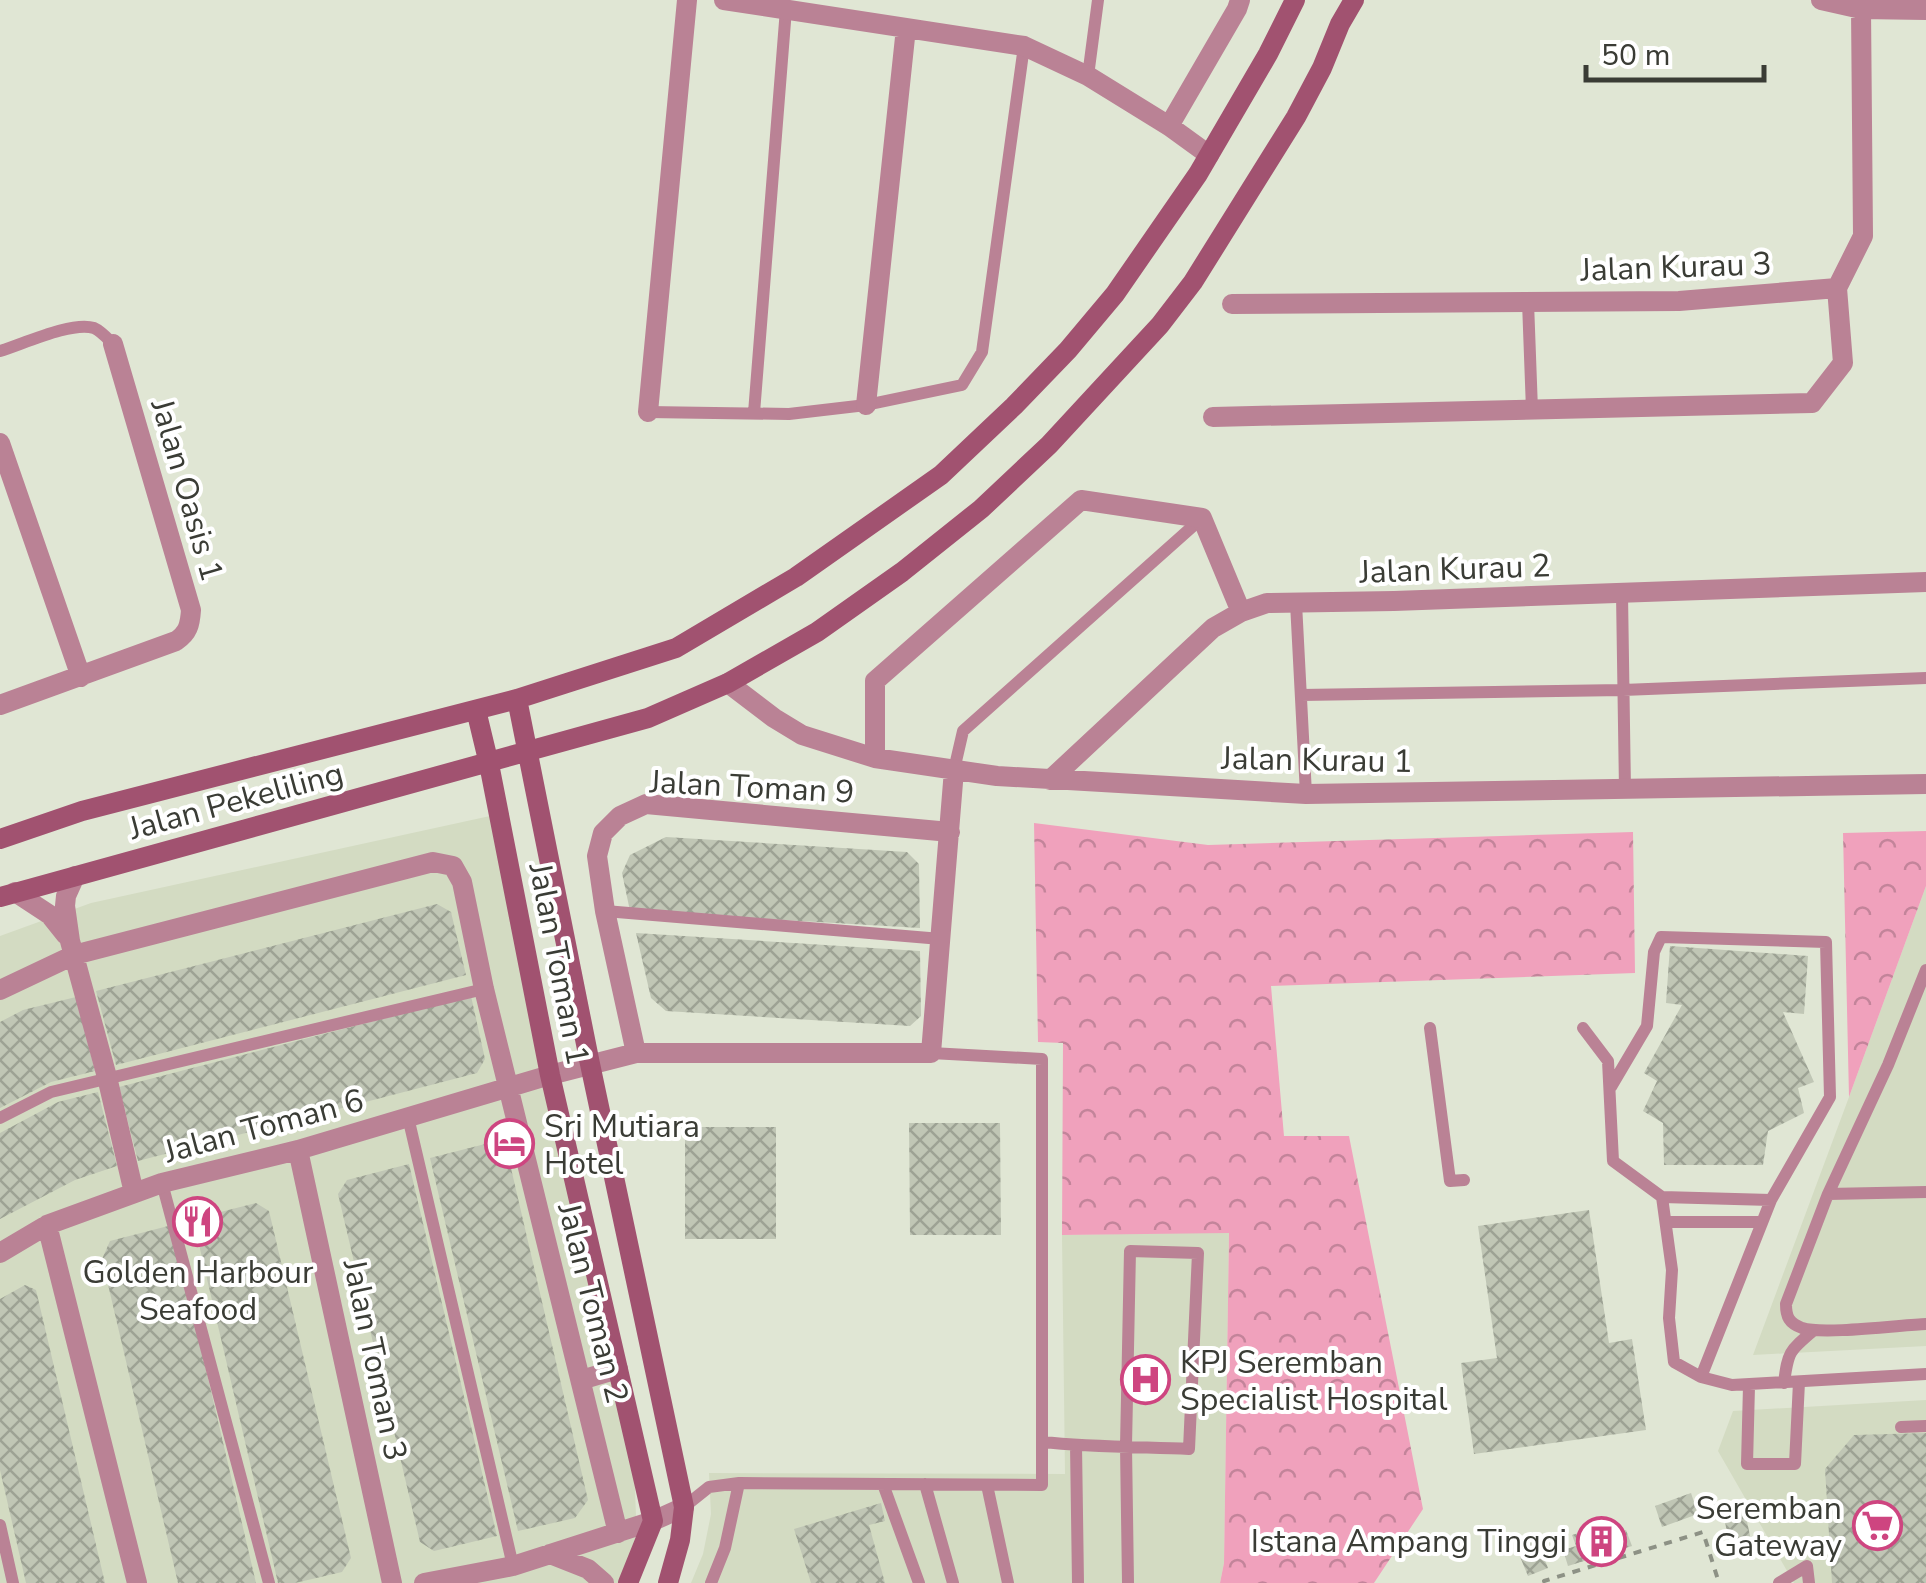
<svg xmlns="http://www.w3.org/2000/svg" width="1926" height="1583" viewBox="0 0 1926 1583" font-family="'Nunito Sans',sans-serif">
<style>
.built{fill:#d3dbc2}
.forest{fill:url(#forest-crowns)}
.building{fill:url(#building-cross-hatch)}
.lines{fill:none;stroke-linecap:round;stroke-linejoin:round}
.path{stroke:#8d9185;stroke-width:4;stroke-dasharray:8 8;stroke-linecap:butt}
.lane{stroke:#ba8295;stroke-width:12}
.street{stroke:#ba8295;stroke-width:20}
.secondary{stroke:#a15270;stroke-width:20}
.labels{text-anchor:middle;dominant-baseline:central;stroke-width:8;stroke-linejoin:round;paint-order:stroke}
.street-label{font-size:32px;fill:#3a3c35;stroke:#fff}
.poi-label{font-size:32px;fill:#3a3c35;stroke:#fff;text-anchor:start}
</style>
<defs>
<pattern id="forest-crowns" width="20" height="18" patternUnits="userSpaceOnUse" patternTransform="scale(2.5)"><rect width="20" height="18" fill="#f0a1bc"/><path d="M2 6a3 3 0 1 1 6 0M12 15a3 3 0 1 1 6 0" fill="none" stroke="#c3849a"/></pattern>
<pattern id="building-cross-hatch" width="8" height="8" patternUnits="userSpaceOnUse" patternTransform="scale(2.5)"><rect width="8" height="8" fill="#c0c6b5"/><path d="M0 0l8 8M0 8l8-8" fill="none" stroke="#9da294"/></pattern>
</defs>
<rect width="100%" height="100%" fill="#e0e6d4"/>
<path class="built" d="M 490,816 L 634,1464 L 637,1542 L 620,1583 L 0,1583 L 0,936 L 91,903 Z
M 1926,886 L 1926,1346 L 1753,1355 L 1849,1097 Z
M 1229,1232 L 1224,1563 L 1220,1583 L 691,1583 L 703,1554 L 711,1514 L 709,1473 L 1065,1474 L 1062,1235 Z
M 1926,1400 L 1926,1583 L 1794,1583 L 1718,1451 L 1733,1411 Z"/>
<path class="forest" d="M 1034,823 L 1208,845 L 1633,832 L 1635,973 L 1271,986 L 1284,1136 L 1349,1136 L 1423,1509 L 1374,1583 L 1220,1583 L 1224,1563 L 1229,1233 L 1062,1235 L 1063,1043 L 1038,1042 Z
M 1926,831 L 1926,886 L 1849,1097 L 1843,833 Z"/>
<path class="building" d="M 666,837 L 907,852 L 919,864 L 920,928 L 630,911 L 622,873 L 630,855 Z
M 437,904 L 451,912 L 466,975 L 116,1065 L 96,991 Z
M 636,933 L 920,951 L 921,1016 L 910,1026 L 666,1011 L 651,998 Z
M 1670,946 L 1808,956 L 1804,1014 L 1783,1012 L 1814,1082 L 1798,1088 L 1804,1113 L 1768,1131 L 1763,1165 L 1664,1165 L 1663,1123 L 1643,1111 L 1657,1081 L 1644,1073 L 1682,1005 L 1666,1003 Z
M 471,996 L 485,1059 L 477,1073 L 138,1161 L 119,1087 Z
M 76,997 L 95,1071 L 51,1082 L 0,1108 L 0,1022 L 23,1010 Z
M 98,1092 L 117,1166 L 75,1180 L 0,1219 L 0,1133 L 58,1102 Z
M 909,1123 L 1000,1123 L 1001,1235 L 910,1235 Z
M 685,1127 L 776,1127 L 776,1239 L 685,1239 Z
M 493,1142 L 507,1151 L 588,1500 L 575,1518 L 518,1531 L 430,1158 Z
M 409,1164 L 497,1536 L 434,1551 L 420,1542 L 338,1194 L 347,1180 Z
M 256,1203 L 269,1211 L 351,1558 L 342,1572 L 295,1583 L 278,1583 L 193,1219 Z
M 1589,1210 L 1609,1343 L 1632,1339 L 1646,1430 L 1474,1454 L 1461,1363 L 1497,1358 L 1478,1226 Z
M 172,1225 L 256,1583 L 178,1583 L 102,1259 L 110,1241 Z
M 25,1285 L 36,1290 L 105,1583 L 26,1583 L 0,1470 L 0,1299 Z
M 1926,1433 L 1926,1583 L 1832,1583 L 1825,1469 L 1854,1435 Z
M 1691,1493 L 1698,1514 L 1662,1527 L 1655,1506 Z
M 881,1503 L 885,1521 L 869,1525 L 885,1583 L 811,1583 L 794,1529 Z
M 1745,1512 L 1752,1545 L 1730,1550 L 1724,1516 Z
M 1601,1526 L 1605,1537 L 1626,1530 L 1632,1546 L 1568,1566 L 1563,1550 L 1576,1546 L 1572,1535 Z
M 1535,1534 L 1548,1568 L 1528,1576 L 1514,1542 Z"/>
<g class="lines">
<path class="path" d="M 1545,1583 L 1544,1581 L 1703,1532 L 1719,1583"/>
<path class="lane" d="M 1088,76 L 1098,0
M 1528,302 L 1532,410
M 0,351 C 23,344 72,321 94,328 C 101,331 107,338 113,344
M 648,412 L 789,414 L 866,405 L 962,385 L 982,352 L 1024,46
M 754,413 L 786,9
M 1622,594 L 1625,790
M 1296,603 L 1306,794
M 1301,695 L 1623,690 L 1926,678
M 954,770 L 963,731 L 1202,518
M 605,911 L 941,939
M 1926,970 L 1888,1065 L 1828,1194 L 1786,1304 C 1786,1317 1789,1323 1802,1328 C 1822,1335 1901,1325 1926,1324
M 1430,1028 L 1450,1181 L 1464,1180
M 1583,1028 L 1608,1061 L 1613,1161 L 1662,1197 L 1672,1270 L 1669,1318 L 1674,1362 L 1701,1377 L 1732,1385 L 1926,1374
M 1611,1087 L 1647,1026 L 1654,952 L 1661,937 L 1826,942 L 1830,1097 L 1771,1200
M 408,1117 L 513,1566
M 0,1118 L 51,1092 L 484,989
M 162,1183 L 269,1583
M 1828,1194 L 1926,1192
M 1662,1197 L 1771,1200 L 1701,1377
M 1667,1222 L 1761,1222
M 1784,1383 C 1788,1352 1789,1351 1813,1331
M 1749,1386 L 1747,1464 L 1795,1464 L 1799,1382
M 1901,1427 L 1926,1426
M 1042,1442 C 1091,1447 1140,1447 1189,1449 L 1198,1253 L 1130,1251 L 1126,1446 L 1128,1583
M 1076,1445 L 1078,1583
M 883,1484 L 919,1583
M 925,1484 L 953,1583
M 987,1485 L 1008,1583
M 684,1507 L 709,1487 L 739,1483 L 1042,1485 L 1042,1059 L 931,1053
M 0,1525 L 13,1583
M 711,1583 L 725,1548 L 739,1483
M 1779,1583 L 1807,1566 L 1809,1583"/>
<path class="street" d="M 724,0 L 1024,46 L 1088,76 L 1169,126 L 1209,155
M 1821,0 L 1861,9 L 1926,10
M 1169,126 L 1237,9 L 1240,0
M 1232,304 L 1679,301 L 1837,288 L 1863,236 L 1861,9
M 866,405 L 906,28
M 648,412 L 687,0
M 1213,417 L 1812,403 L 1843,363 L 1837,288
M 0,443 L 81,677
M 728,683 L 774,718 L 802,735 L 875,758 L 997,776 L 1306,794 L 1926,784
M 0,705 L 176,641 C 188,633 190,625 191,610 L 113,344
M 875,758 L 875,681 L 1081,500 L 1202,518 L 1241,612
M 1050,780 L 1213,628 L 1241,612 L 1267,603 L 1394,601 L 1926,582
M 75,876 L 66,896 L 65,906 L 70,941 L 107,1077 L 134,1193
M 15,892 L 50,915 L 66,935
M 0,990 L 74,955 L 433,862 L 453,866 L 462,882 L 484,989 L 618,1533
M 636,1053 L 605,911 L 597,856 L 603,833 L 620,816 L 646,804 L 950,832
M 298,1150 L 392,1583
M 47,1225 L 137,1583
M 0,1253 L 47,1225 L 162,1183 L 298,1150 L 550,1075 L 636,1053 L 931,1053 L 954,770
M 581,1380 L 618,1369
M 550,1554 L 588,1569 L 604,1583
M 424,1583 L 513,1566 L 653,1521 L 684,1507"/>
<path class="secondary" d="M 517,699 L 590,1064 L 684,1507 L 680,1540 L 668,1583
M 476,710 L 489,764 L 550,1075 L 653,1521 L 628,1583
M 0,839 L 82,811 L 517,699 L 676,648 L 796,577 L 941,475 L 1014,406 L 1068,350 L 1115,294 L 1198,174 L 1268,54 L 1295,0
M 0,897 L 648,718 L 728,683 L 817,632 L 902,572 L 981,509 L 1049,445 L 1160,325 L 1193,282 L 1296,117 L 1322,68 L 1340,24 L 1354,0"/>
</g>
<defs>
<symbol id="hotel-ring" viewBox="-11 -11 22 22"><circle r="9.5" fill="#fff" stroke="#ce4580" stroke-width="1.5"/><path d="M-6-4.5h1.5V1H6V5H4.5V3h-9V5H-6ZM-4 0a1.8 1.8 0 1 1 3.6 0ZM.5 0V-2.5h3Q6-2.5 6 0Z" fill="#ce4580"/></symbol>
<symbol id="restaurant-ring" viewBox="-11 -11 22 22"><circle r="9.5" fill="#fff" stroke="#ce4580" stroke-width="1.5"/><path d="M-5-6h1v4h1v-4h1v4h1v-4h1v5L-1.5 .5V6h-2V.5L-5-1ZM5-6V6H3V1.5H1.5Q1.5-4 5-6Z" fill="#ce4580"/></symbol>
<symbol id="hospital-ring" viewBox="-11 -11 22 22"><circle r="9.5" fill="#fff" stroke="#ce4580" stroke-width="1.5"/><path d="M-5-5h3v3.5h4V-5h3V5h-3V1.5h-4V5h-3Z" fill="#ce4580"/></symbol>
<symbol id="supermarket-ring" viewBox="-11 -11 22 22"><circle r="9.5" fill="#fff" stroke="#ce4580" stroke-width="1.5"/><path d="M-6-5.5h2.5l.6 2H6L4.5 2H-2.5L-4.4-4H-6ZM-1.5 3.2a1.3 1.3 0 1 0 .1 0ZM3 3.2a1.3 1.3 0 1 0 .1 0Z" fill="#ce4580"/></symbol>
<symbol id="building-ring" viewBox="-11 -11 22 22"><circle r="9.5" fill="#fff" stroke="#ce4580" stroke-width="1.5"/><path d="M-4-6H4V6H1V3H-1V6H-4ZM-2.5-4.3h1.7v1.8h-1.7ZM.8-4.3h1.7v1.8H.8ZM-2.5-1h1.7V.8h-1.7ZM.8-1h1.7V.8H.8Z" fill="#ce4580"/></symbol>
</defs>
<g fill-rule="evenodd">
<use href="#hotel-ring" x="482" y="1116" width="55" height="55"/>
<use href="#restaurant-ring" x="170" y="1194" width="55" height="55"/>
<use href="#hospital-ring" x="1118" y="1352" width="55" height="55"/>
<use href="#supermarket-ring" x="1850" y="1498" width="55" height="55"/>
<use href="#building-ring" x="1574" y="1514" width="55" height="55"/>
</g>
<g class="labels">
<g class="street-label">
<text transform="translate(1676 267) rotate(-2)">Jalan Kurau 3</text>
<text transform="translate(187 490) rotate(74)">Jalan Oasis 1</text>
<text transform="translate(1455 569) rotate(-2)">Jalan Kurau 2</text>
<text transform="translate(1317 760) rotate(1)">Jalan Kurau 1</text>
<text transform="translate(752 787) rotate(3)">Jalan Toman 9</text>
<text transform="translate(236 801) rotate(-15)">Jalan Pekeliling</text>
<text transform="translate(559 964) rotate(79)">Jalan Toman 1</text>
<text transform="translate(264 1126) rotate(-15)">Jalan Toman 6</text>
<text transform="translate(593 1303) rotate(76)">Jalan Toman 2</text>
<text transform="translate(375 1360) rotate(78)">Jalan Toman 3</text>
</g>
<g class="poi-label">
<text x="544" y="1126">Sri Mutiara<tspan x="544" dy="37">Hotel</tspan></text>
<text x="198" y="1272" text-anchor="middle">Golden Harbour<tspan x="198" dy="37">Seafood</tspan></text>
<text x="1180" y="1362">KPJ Seremban<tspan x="1180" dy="37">Specialist Hospital</tspan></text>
<text x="1842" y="1508" text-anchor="end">Seremban<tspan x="1842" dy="37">Gateway</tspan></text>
<text x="1567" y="1541" text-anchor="end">Istana Ampang Tinggi</text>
</g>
</g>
<path d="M1586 65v15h178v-15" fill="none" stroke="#3a3c35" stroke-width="5"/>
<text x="1601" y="65" font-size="30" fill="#3a3c35" stroke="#ffffff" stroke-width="8" paint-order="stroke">50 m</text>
</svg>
